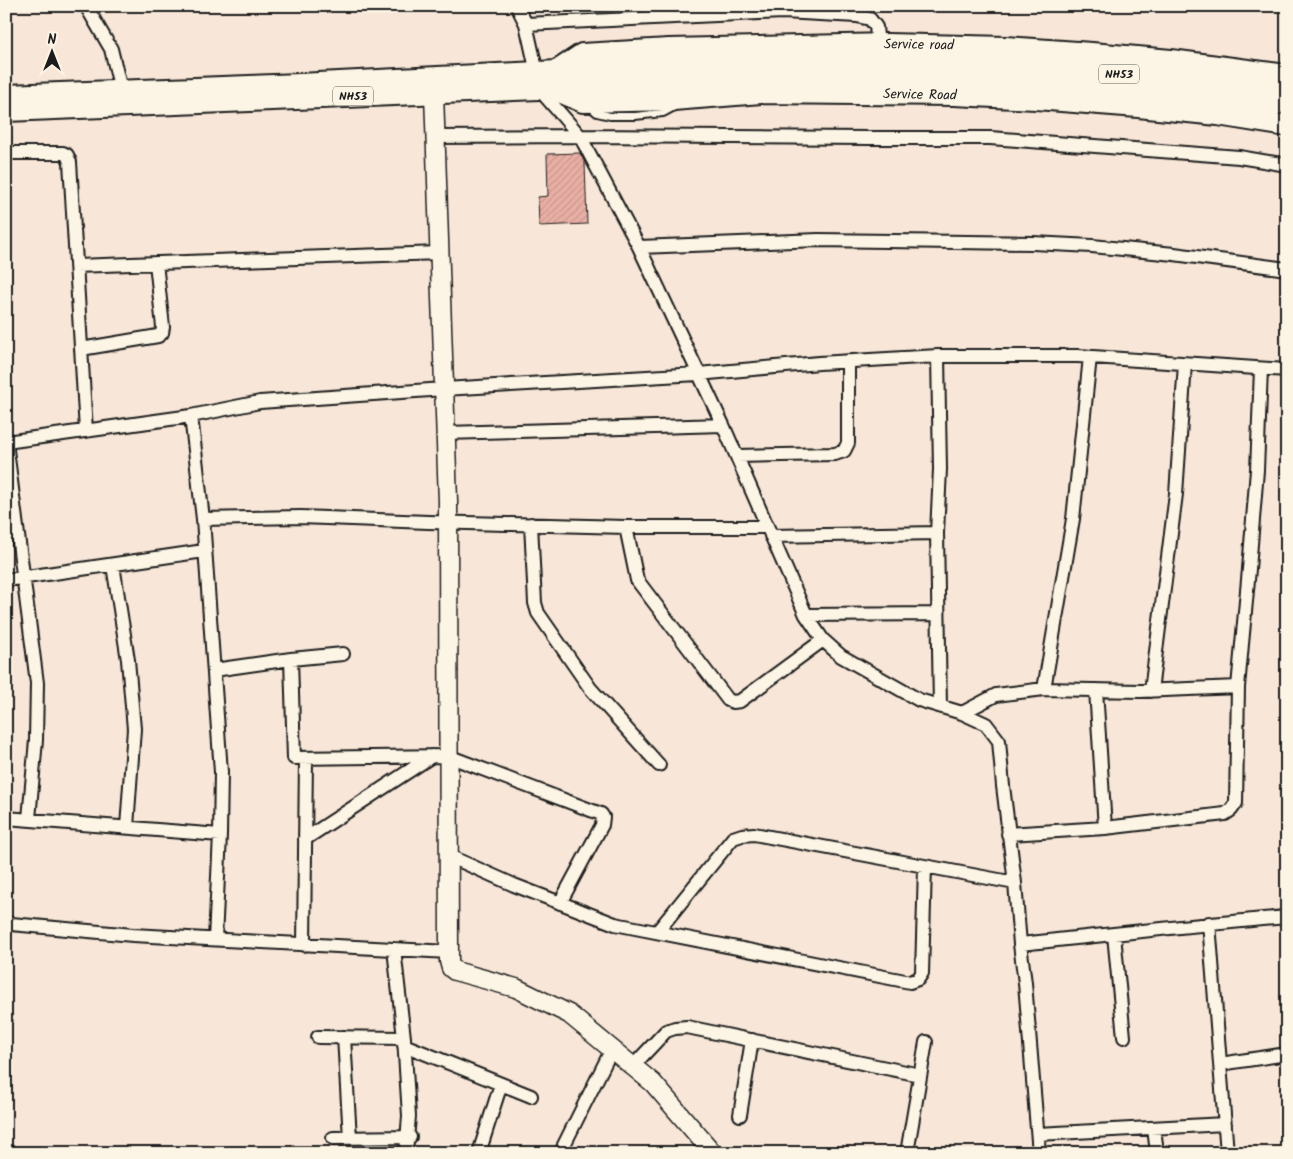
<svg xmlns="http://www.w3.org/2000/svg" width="1293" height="1159" viewBox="0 0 1293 1159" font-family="Kalam,sans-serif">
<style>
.building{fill:url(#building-hatch);stroke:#1c1c1c}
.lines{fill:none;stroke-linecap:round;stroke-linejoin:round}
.service-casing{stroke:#1c1c1c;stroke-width:10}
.minor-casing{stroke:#1c1c1c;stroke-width:16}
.secondary-casing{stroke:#1c1c1c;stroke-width:21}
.trunk-casing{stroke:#1c1c1c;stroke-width:24}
.service{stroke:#fcf5e5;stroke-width:6}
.minor{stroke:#fcf5e5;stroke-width:12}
.secondary{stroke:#fcf5e5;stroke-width:18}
.trunk{stroke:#fcf5e5;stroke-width:20}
.labels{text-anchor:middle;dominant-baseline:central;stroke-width:4;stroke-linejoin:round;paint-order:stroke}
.shield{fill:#fcf5e5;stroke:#5f5d58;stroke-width:1}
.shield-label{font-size:12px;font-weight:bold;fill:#1c1c1c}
.street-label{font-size:14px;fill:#1c1c1c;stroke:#fcf5e5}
</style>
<defs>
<pattern id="building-hatch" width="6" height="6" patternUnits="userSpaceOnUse" patternTransform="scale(1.25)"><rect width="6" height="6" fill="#e9afa5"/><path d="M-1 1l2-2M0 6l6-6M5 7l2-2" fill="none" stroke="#c7968d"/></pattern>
</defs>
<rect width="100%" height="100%" fill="#f8e7d8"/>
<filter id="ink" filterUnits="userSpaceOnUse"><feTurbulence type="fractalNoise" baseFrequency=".02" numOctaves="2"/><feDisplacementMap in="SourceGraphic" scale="10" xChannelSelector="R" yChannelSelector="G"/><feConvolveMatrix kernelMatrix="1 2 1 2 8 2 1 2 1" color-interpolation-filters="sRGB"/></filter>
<g filter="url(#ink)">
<path class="building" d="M 580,153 L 585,163 L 587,224 L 539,226 L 538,197 L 548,196 L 547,154 Z"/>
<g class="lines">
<defs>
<path id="service" d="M 590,107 L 597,113 L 610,116 L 635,116 L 663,113 L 676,106"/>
<path id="minor" d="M 86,6 L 111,49 L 121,90
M 517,6 L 526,24 L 537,73 L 539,89 L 580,136 L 639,247 L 723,425 L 806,615 L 823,640 L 841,656 L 919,700 L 962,713 L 986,724 L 999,741 L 1003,786 L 1015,883 L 1020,944 L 1025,983 L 1039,1153
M 526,24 L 783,12 L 857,16 L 870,19 L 876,27 L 878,45
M 436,137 L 580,136 L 870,138 L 990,138 L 1239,157 L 1287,165
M 6,153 L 63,153 L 67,155 L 70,162 L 86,431
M 639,247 L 818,240 L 1033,243 L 1092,246 L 1174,254 L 1287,269
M 76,266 L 440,253
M 81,349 L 158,336 L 162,333 L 163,327 L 156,263
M 938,356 L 940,469 L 937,533 L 940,706
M 191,416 L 203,519 L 221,772 L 220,835 L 215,939
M 446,433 L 723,425
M 6,442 L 191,416 L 260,402 L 444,389 L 698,374 L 819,363 L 938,356 L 1078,356 L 1287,370
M 6,442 L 37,683 L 36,740 L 29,819
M 737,456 L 835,454 L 844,451 L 848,443 L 848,361
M 203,519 L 301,517 L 428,522 L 626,527 L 767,527
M 531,524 L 535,603 L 538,613 L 590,688 L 659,765
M 626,527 L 637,580 L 728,700 L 733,702 L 740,701 L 823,640
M 771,536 L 937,533
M 113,565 L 128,660 L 134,729 L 127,827
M 6,580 L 204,551
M 806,615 L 938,614
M 291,659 L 294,758 L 448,756 L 601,814 L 603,817 L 602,825 L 560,903
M 214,670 L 291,659 L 343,654
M 1044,689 L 1073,519 L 1090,357
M 1096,690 L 1105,828
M 1151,691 L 1176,494 L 1185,364
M 962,713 L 996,695 L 1044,689 L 1140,691 L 1238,687
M 6,818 L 220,835
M 1008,834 L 1105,828 L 1225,814 L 1231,810 L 1236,803 L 1238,687 L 1249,569 L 1257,470 L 1261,369
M 305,839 L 432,756
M 449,856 L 514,885 L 615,924 L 910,982 L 918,979 L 922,973 L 925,867
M 6,922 L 11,924 L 133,935 L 449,952
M 1209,923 L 1227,1153
M 657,932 L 733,838 L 742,835 L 754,834 L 1015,883
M 1114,935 L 1124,1037
M 1020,944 C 1109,935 1198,924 1287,917
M 304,945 L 306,758
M 394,949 L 404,1038 L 409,1116 L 406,1153
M 318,1037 L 404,1038
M 344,1037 L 350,1138
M 404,1045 L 531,1096
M 1220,1064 L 1287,1054
M 633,1066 L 666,1031 L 675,1028 L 687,1027 L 920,1075
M 740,1115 L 752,1040
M 1154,1128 L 1157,1153
M 1038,1134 L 1225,1124
M 333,1138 L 410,1137
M 479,1153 L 501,1084
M 562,1153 L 564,1145 L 612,1049
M 907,1153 L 926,1042"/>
<path id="secondary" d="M 434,94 L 448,501 L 449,961 L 451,968 L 455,971 L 516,988 L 569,1014 L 653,1083 L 713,1153"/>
<path id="trunk" d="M 555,72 L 582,54 L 669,49 L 888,44 L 1006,47 L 1092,53 L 1171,60 L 1287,75
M 560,92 L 583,102 L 673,100 L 761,93 L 954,95 L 1036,99 L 1138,107 L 1218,115 L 1287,126
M 6,95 L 299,84 L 698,64 L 872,62 L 961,63 L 1066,69 L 1191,80 L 1287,94
M 6,111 L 539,89 L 555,89 L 832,77 L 906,77 L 1054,83 L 1123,89 L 1275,105"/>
</defs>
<use href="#service" class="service-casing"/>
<use href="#minor" class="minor-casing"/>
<use href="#secondary" class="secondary-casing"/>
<use href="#trunk" class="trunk-casing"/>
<use href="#service" class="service"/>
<use href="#minor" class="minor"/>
<use href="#secondary" class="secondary"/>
<use href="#trunk" class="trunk"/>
</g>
</g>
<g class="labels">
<g class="shield">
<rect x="1099" y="64.5" width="40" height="19" rx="4"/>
<rect x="333" y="86.5" width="40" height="19" rx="4"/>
</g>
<g class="shield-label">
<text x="1119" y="74">NH53</text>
<text x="353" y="96">NH53</text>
</g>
<g class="street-label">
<text transform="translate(919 45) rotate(1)">Service road</text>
<text transform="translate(920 95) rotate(1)">Service Road</text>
</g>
</g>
<rect width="1293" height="1159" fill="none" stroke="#fcf5e5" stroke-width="25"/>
<rect x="12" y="12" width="1268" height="1134" fill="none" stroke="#1c1c1c" stroke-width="2" filter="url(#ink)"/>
<g transform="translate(52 52)" stroke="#fcf5e5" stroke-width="4" paint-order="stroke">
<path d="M0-4L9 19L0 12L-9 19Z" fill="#1c1c1c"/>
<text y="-8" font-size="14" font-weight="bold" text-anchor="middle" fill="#1c1c1c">N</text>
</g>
</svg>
